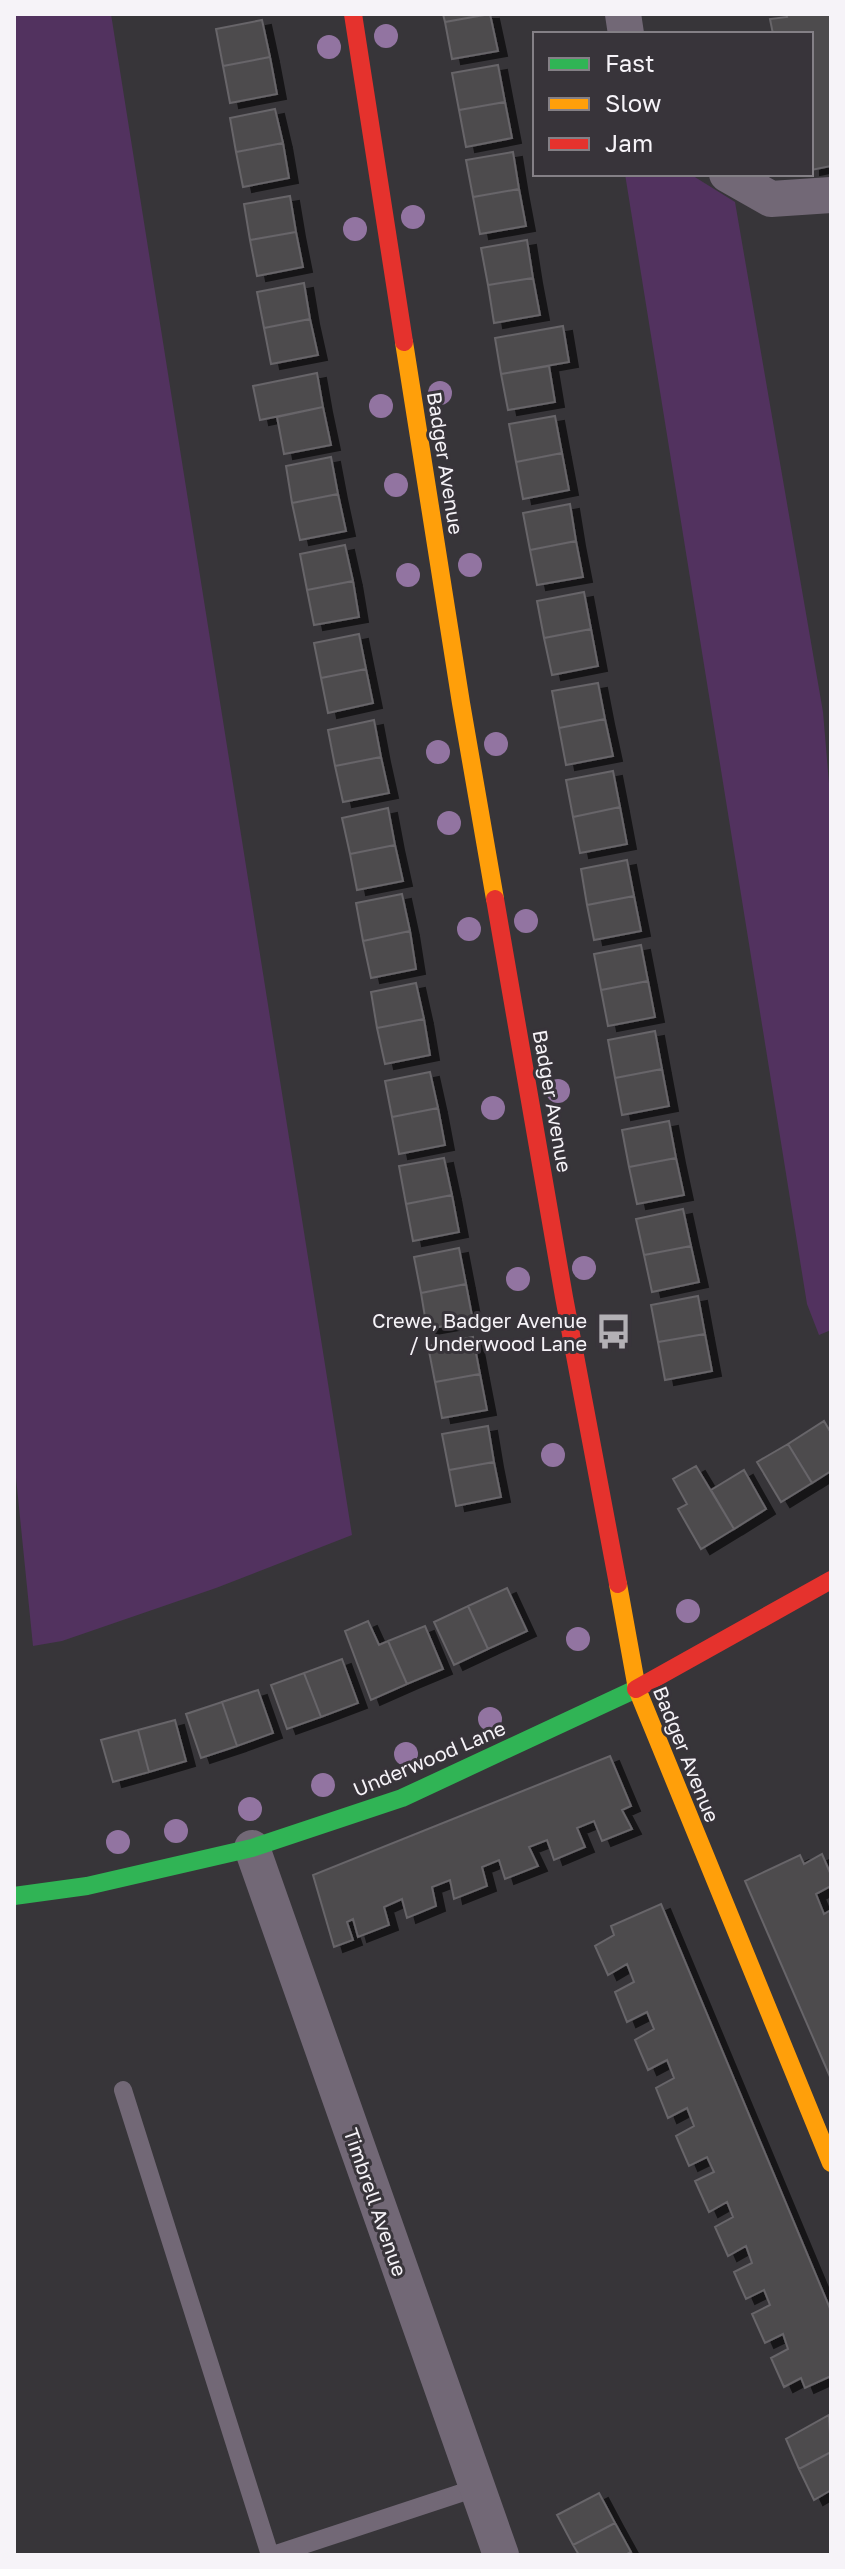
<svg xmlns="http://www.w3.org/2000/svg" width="845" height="2569" viewBox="0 0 845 2569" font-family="'Golos Text',sans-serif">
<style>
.green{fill:#52325f}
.building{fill:#4d4b4e;stroke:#676569;stroke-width:2;filter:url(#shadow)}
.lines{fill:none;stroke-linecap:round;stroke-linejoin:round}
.lane{stroke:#726876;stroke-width:18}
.street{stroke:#726876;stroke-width:36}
.fast{stroke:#30b455;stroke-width:18}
.slow{stroke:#ff9f0a;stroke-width:18}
.jam{stroke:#e5322d;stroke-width:18}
.tree{fill:#9274a1}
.labels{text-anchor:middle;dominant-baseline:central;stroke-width:6;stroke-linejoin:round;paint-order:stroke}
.street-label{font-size:20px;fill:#f6f3f8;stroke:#38343a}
.poi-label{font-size:20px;fill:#f6f3f8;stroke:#38343a;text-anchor:end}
</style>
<defs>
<filter id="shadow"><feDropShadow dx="9" dy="5" stdDeviation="0" flood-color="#0009"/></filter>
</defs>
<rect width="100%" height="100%" fill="#373539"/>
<path class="green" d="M 14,14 L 111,14 L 352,1535 L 216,1588 L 62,1641 L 33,1646 L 14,1458 Z
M 625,174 L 690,174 L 735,202 L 823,712 L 831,807 L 831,1330 L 819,1335 L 807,1304 Z"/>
<path class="building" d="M 443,14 L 489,14 L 445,22 Z
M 490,14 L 498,51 L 452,59 L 445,22 Z
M 786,14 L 831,14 L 831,166 L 811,170 L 811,34 L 773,34 L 770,19 L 787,17 Z
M 262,20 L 270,57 L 223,66 L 216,29 Z
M 270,57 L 277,94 L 230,103 L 223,66 Z
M 498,65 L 505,102 L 459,110 L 452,73 Z
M 505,102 L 512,138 L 466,147 L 459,110 Z
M 275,109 L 283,143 L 236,152 L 230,118 Z
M 283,143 L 289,178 L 243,187 L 236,152 Z
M 513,152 L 519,189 L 473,197 L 466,160 Z
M 519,189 L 526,226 L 480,234 L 473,197 Z
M 290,196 L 296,232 L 250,240 L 244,204 Z
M 296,232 L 303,267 L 257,276 L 250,240 Z
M 527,240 L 533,278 L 488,285 L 481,248 Z
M 533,278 L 540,315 L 494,323 L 488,285 Z
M 304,283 L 310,319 L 264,328 L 257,292 Z
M 310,319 L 318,355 L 271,364 L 264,328 Z
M 563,326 L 569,362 L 501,374 L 495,338 Z
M 549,366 L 555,402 L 508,410 L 501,374 Z
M 317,373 L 323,407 L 260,420 L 253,386 Z
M 323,407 L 331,445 L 284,454 L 277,417 Z
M 555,416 L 562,453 L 516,462 L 509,424 Z
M 562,453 L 569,490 L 523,499 L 516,462 Z
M 331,457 L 338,494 L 292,503 L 286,466 Z
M 338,494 L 346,531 L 300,540 L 292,503 Z
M 570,504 L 576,541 L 530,550 L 523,513 Z
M 576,541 L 583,577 L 537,585 L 530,550 Z
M 345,545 L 353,581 L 307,590 L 300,554 Z
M 353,581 L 359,617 L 314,625 L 307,590 Z
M 584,592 L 591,629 L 544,638 L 537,601 Z
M 591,629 L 598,666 L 552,675 L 544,638 Z
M 359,634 L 366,669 L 321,678 L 314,643 Z
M 366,669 L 373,703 L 328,713 L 321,678 Z
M 598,683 L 605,719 L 559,728 L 552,691 Z
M 605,719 L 613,756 L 566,765 L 559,728 Z
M 374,720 L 381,757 L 335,766 L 328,730 Z
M 381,757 L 389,793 L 343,802 L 335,766 Z
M 613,771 L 620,807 L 573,817 L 566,780 Z
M 620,807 L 627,844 L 580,853 L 573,817 Z
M 388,808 L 395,845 L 350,854 L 342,818 Z
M 395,845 L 403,881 L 357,890 L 350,854 Z
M 627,860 L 634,896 L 587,905 L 581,869 Z
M 402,894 L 410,931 L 363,941 L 356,903 Z
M 634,896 L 641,931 L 594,940 L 587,905 Z
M 410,931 L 416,969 L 371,978 L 363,941 Z
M 641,945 L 648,981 L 601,990 L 594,954 Z
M 648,981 L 655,1017 L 608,1026 L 601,990 Z
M 416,983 L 424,1019 L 377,1028 L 371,992 Z
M 424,1019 L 430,1055 L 385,1064 L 377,1028 Z
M 655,1031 L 662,1069 L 615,1078 L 608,1040 Z
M 662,1069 L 669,1106 L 622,1115 L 615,1078 Z
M 430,1072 L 438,1108 L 392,1117 L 385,1081 Z
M 438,1108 L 445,1145 L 399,1154 L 392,1117 Z
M 669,1121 L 676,1158 L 629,1167 L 622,1130 Z
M 444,1158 L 452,1195 L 406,1204 L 399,1166 Z
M 676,1158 L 684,1195 L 637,1204 L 629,1167 Z
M 452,1195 L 459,1232 L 413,1241 L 406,1204 Z
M 683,1209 L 691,1246 L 644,1255 L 636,1219 Z
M 691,1246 L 699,1282 L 652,1292 L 644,1255 Z
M 459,1248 L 466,1284 L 421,1293 L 414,1257 Z
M 466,1284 L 473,1321 L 427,1329 L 421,1293 Z
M 698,1296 L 705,1334 L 658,1342 L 651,1305 Z
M 705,1334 L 712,1371 L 665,1380 L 658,1342 Z
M 473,1337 L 480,1374 L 435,1382 L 428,1346 Z
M 480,1374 L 487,1410 L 442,1418 L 435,1382 Z
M 824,1421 L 831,1433 L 831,1471 L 812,1483 L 788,1444 Z
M 488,1426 L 494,1462 L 449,1470 L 442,1434 Z
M 788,1444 L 812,1483 L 781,1502 L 757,1462 Z
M 494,1462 L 501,1497 L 456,1506 L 449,1470 Z
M 696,1466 L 734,1529 L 701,1549 L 678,1509 L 687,1504 L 673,1479 Z
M 744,1470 L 766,1509 L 734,1529 L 711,1490 Z
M 507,1588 L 527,1631 L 488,1649 L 468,1606 Z
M 468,1606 L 488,1649 L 454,1665 L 434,1622 Z
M 368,1621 L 379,1645 L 388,1641 L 407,1684 L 371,1700 L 345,1631 Z
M 425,1626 L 443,1669 L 407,1684 L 388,1641 Z
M 342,1659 L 358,1703 L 321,1717 L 304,1673 Z
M 304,1673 L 321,1717 L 287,1729 L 271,1685 Z
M 258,1690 L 273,1733 L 237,1746 L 222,1702 Z
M 222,1702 L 237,1746 L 201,1758 L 186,1714 Z
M 175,1720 L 186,1761 L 149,1772 L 138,1730 Z
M 138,1730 L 149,1772 L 113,1782 L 101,1740 Z
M 610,1756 L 631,1806 L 622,1810 L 632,1829 L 602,1841 L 594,1821 L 577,1828 L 585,1847 L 554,1860 L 547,1840 L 529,1847 L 538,1866 L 505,1879 L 499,1860 L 482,1867 L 487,1886 L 454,1899 L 450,1880 L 432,1887 L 436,1906 L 407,1918 L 402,1899 L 384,1907 L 389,1925 L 358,1937 L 353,1919 L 347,1922 L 353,1940 L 334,1947 L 313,1875 Z
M 822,1854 L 831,1875 L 831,1886 L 816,1894 L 824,1914 L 831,1910 L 831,2079 L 745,1881 L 800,1855 L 804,1864 Z
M 661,1904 L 831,2311 L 831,2376 L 805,2388 L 801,2378 L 784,2387 L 771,2358 L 788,2349 L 783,2334 L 765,2343 L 752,2314 L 770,2305 L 764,2290 L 746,2299 L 734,2272 L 752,2263 L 746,2246 L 728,2256 L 715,2227 L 733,2217 L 727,2202 L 709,2212 L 695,2181 L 714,2172 L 707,2157 L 689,2166 L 676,2136 L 694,2126 L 687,2108 L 668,2118 L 656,2088 L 674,2078 L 667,2060 L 648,2070 L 635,2040 L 654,2029 L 647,2012 L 627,2022 L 615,1992 L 634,1982 L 627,1964 L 608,1975 L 595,1946 L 614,1935 L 611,1926 Z
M 829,2415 L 831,2452 L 799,2469 L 786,2439 Z
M 831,2452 L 831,2490 L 814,2500 L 799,2469 Z
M 599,2493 L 615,2523 L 573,2545 L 557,2515 Z
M 615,2523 L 631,2552 L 625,2555 L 579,2555 L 573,2545 Z"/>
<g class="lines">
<path class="lane" d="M 123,2090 L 270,2555
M 273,2555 L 476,2488"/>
<path class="street" d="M 623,14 L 626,34
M 727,174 L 771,199 L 831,195
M 252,1848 L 501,2555"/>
<path class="fast" d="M 14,1896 L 87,1886 L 252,1848 L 402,1798 L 636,1689"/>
<path class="slow" d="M 404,342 L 461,703 L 495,899
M 618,1584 L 637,1689 L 831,2163"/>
<path class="jam" d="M 353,14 L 404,342
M 495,899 L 564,1297 L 618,1584
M 636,1689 L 831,1580"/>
</g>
<g class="tree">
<circle cx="386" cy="36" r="12"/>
<circle cx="329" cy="47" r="12"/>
<circle cx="413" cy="217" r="12"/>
<circle cx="355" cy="229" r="12"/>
<circle cx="440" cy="393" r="12"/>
<circle cx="381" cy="406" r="12"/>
<circle cx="396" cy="485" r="12"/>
<circle cx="470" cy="565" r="12"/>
<circle cx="408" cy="575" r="12"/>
<circle cx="496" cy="744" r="12"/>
<circle cx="438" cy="752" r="12"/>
<circle cx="449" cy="823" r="12"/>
<circle cx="526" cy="921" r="12"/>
<circle cx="469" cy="929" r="12"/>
<circle cx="558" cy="1091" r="12"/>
<circle cx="493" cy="1108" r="12"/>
<circle cx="584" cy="1268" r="12"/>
<circle cx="518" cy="1279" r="12"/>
<circle cx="553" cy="1455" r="12"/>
<circle cx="688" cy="1611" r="12"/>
<circle cx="578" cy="1639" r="12"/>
<circle cx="490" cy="1719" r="12"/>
<circle cx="406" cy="1754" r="12"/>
<circle cx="323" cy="1785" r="12"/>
<circle cx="250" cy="1809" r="12"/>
<circle cx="176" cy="1831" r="12"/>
<circle cx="118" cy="1842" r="12"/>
</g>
<defs>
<symbol id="bus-bare" viewBox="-9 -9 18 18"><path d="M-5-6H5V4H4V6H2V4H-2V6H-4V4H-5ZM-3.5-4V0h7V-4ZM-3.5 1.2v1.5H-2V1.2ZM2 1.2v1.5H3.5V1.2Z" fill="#b3b0b5" stroke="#38343a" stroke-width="2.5" paint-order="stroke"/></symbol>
</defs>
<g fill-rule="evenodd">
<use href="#bus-bare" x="588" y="1306" width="51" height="51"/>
</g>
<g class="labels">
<g class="street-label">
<text transform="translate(446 463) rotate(81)">Badger Avenue</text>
<text transform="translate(553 1101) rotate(80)">Badger Avenue</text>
<text transform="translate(687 1754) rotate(68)">Badger Avenue</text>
<text transform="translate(429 1758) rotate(-23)">Underwood Lane</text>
<text transform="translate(376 2202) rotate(71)">Timbrell Avenue</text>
</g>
<g class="poi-label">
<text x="587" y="1320">Crewe, Badger Avenue<tspan x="587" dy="23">/ Underwood Lane</tspan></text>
</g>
</g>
<rect width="845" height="2569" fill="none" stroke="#f6f3f8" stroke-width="32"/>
<rect x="533" y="32" width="280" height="144" fill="#38343a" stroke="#848086" stroke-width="2"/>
<rect x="549" y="58" width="40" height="12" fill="#30b455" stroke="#848086" stroke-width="2"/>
<text x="605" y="72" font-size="24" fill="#f6f3f8">Fast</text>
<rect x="549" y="98" width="40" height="12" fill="#ff9f0a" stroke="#848086" stroke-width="2"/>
<text x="605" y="112" font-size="24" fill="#f6f3f8">Slow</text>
<rect x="549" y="138" width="40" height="12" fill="#e5322d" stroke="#848086" stroke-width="2"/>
<text x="605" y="152" font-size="24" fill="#f6f3f8">Jam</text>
</svg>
